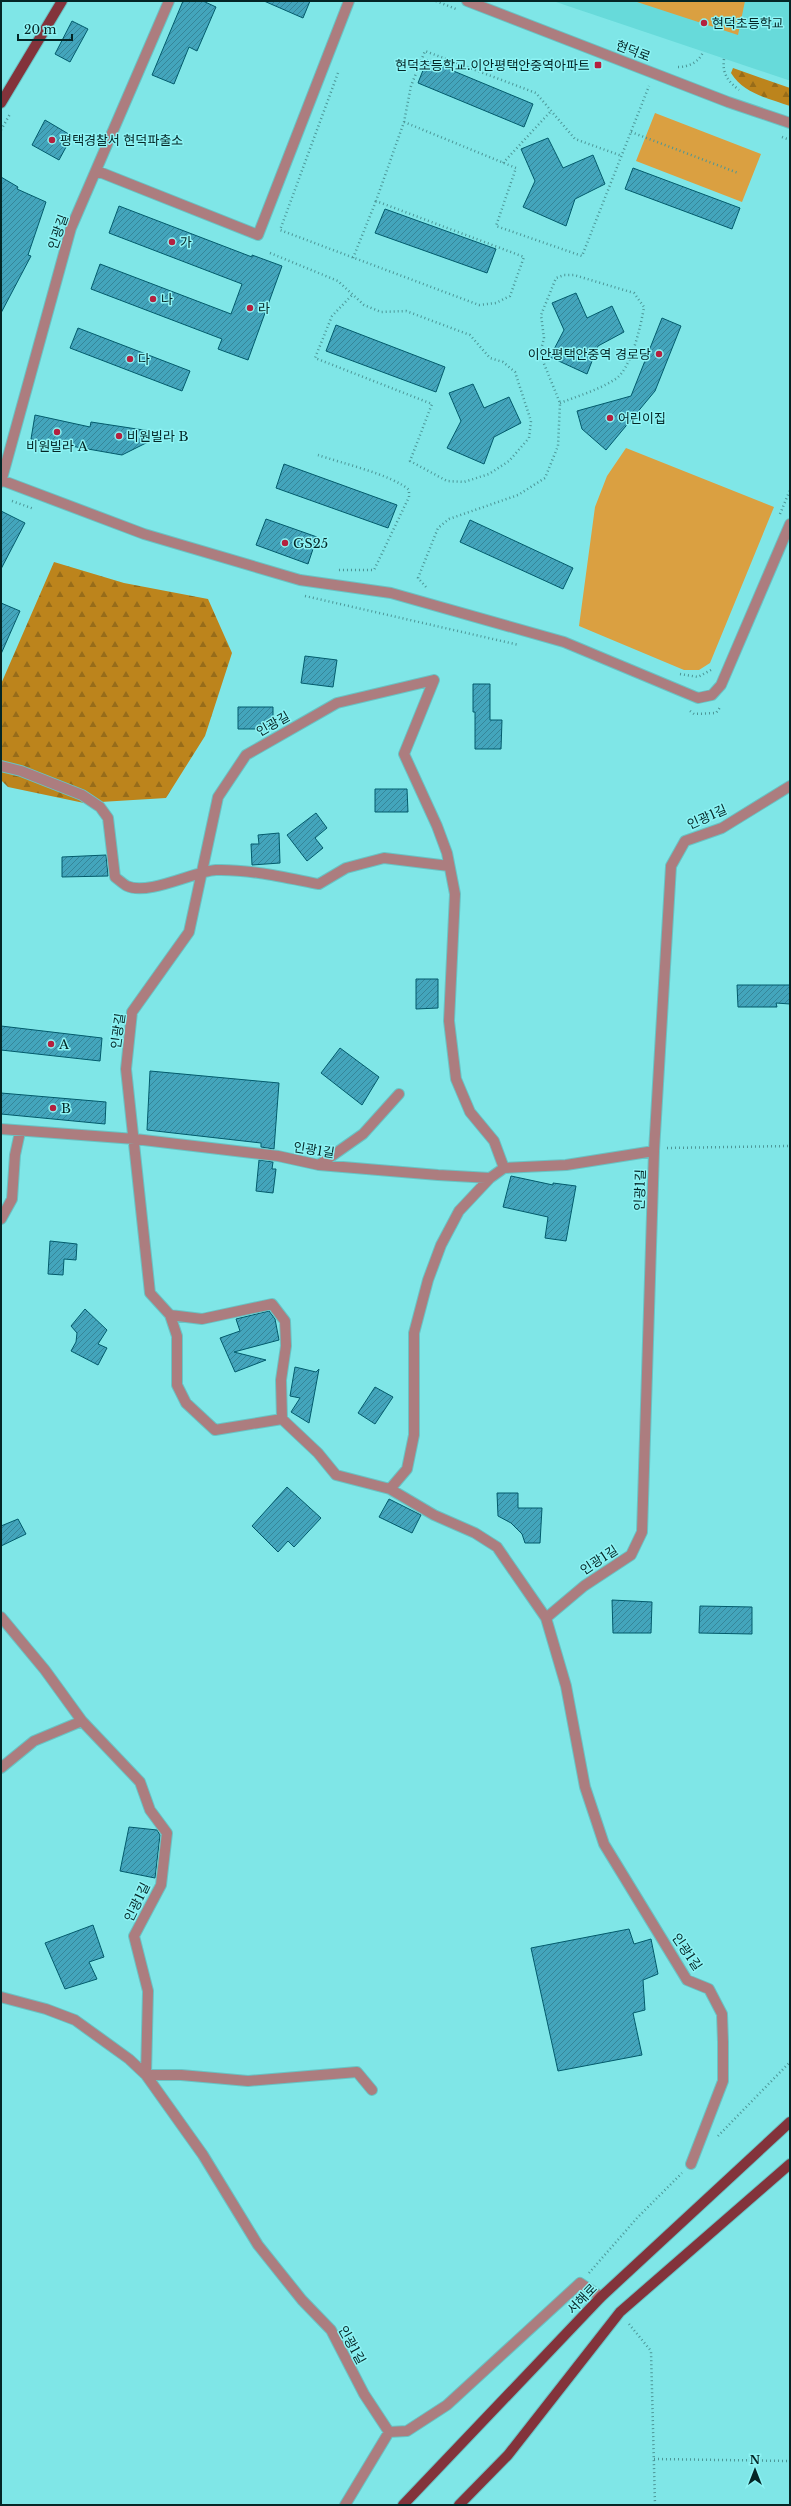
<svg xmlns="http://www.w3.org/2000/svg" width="791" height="2506" viewBox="0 0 791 2506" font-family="'Libre Baskerville','Noto Sans KR',serif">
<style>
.built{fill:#67dada}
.forest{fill:url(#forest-firs)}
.green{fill:#daa041}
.building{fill:url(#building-hatch);stroke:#025b6c}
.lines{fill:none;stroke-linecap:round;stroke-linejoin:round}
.minor-casing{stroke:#69c3c4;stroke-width:12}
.major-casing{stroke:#69c3c4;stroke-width:12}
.path{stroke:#4c9697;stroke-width:2.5;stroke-dasharray:1 3;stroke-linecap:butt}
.minor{stroke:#ac7d7f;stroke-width:10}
.major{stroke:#83333b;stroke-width:10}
.poi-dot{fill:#b4213f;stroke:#8df3f4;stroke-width:1.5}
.labels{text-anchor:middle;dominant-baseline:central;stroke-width:3;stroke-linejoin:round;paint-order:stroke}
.poi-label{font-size:13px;fill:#042626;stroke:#8df3f4;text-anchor:start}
.street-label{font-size:13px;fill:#042626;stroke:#8df3f4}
</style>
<defs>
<pattern id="forest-firs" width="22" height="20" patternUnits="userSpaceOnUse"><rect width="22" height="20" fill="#bc841c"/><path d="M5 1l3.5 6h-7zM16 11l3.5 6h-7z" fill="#976c19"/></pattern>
<pattern id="building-hatch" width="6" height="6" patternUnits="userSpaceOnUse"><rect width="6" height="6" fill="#43a5bc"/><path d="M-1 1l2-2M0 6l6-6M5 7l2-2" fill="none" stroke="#368699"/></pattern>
</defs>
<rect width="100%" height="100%" fill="#7fe6e7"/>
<path class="built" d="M 553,1 L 790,1 L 790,80 L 788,80 Z"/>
<path class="forest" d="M 733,68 L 790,88 L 790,106 C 768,98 744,94 731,73 Z
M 54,562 L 124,583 L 208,599 L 232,653 L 205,736 L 166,798 L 84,803 L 8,787 L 1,780 L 1,684 Z"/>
<path class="green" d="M 634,1 L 745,1 L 738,35 Z
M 655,113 L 761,154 L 742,202 L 636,161 Z
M 626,448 L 774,507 L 710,663 L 699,670 L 684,670 L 579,626 L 595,507 L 607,476 Z"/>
<path class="building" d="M 183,1 L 203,1 L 216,7 L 197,51 L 189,47 L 174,84 L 152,75 Z
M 264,1 L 310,1 L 303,18 Z
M 72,21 L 88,29 L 70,62 L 55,54 Z
M 427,60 L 533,104 L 524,127 L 418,83 Z
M 45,120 L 72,136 L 59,160 L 32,145 Z
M 548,138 L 563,168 L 593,155 L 605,184 L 575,199 L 566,226 L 523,207 L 535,181 L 521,149 Z
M 633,168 L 740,208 L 732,229 L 625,189 Z
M 1,177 L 18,187 L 17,189 L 46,202 L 28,255 L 31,256 L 1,313 Z
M 119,206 L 252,257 L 252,255 L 282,266 L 248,360 L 218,349 L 222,339 L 91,289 L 100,264 L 231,314 L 242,284 L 109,233 Z
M 385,209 L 496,249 L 487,273 L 375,233 Z
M 576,293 L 587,318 L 612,306 L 624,332 L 598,346 L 587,374 L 550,357 L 564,330 L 552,303 Z
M 662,318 L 681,326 L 655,391 L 606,450 L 582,429 L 577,411 L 631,396 Z
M 336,325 L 445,367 L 436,392 L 326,351 Z
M 78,328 L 190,371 L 182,391 L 70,348 Z
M 473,384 L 484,408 L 509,397 L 521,423 L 494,437 L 484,464 L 447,448 L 461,421 L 449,393 Z
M 35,415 L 90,427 L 91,422 L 150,431 L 150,441 L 122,455 L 31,439 Z
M 284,464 L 397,505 L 388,528 L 276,488 Z
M 1,511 L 25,523 L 1,569 Z
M 266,519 L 317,537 L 308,564 L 256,545 Z
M 470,520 L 573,568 L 563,589 L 460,542 Z
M 1,603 L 20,611 L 1,654 Z
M 305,656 L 337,660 L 333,687 L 301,683 Z
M 473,684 L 490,684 L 490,720 L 502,720 L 501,749 L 475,749 L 475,712 L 473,712 Z
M 238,707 L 273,707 L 273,729 L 238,729 Z
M 375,789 L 407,789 L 408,812 L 375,812 Z
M 316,813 L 327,828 L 315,838 L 323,848 L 307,861 L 287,835 Z
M 279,833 L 280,863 L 252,865 L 251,844 L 259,844 L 258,835 Z
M 106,855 L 108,876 L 62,877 L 62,857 Z
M 416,979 L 438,979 L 438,1008 L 416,1009 Z
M 737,985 L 790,985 L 790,1004 L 776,1003 L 777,1007 L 738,1007 Z
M 1,1026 L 102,1038 L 100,1061 L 1,1050 Z
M 340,1048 L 379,1077 L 362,1105 L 321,1073 Z
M 150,1071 L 279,1083 L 274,1149 L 261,1147 L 261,1143 L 147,1130 Z
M 1,1093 L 106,1102 L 105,1124 L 1,1114 Z
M 259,1160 L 273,1162 L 272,1169 L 276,1169 L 273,1193 L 256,1191 Z
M 511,1176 L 553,1185 L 553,1183 L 576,1186 L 566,1241 L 545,1238 L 548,1217 L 503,1207 Z
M 50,1241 L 77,1244 L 76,1260 L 64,1259 L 63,1275 L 48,1274 Z
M 85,1309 L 107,1330 L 98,1344 L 107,1348 L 98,1365 L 71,1351 L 76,1342 L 77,1333 L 71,1326 Z
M 269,1311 L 275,1319 L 279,1340 L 234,1352 L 266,1360 L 235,1372 L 220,1338 L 240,1331 L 236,1319 Z
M 295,1367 L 316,1372 L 319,1369 L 309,1423 L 291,1412 L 300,1398 L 290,1396 Z
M 375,1387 L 393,1397 L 375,1424 L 358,1413 Z
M 287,1487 L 321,1518 L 294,1547 L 288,1541 L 278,1552 L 252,1526 Z
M 497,1493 L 518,1493 L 518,1508 L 542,1508 L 540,1543 L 525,1543 L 522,1534 L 511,1523 L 498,1516 Z
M 389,1499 L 421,1515 L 412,1533 L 379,1517 Z
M 18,1519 L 26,1534 L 1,1546 L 1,1526 Z
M 612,1600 L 652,1602 L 651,1633 L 613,1633 Z
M 700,1606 L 752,1607 L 752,1634 L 699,1633 Z
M 129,1827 L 157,1830 L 160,1835 L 155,1878 L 120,1871 Z
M 93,1925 L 104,1957 L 89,1962 L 97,1979 L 65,1989 L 45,1943 Z
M 629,1929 L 634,1944 L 651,1939 L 658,1974 L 643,1980 L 645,2010 L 633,2013 L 642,2055 L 558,2071 L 531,1948 Z"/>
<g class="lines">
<defs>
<path id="minor" d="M 467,1 L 728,102 L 790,123
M 97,171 L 258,235 L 349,1
M 1,480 L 144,534 L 300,580 L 391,593 L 564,642 L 698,698 L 712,695 L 721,685 L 790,524
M 1,482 L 71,228 L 169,1
M 434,680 L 337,703 L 246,755 L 218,797 L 189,932 L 132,1012 L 126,1069 L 150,1293 L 170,1315 L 202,1319 L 272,1304 L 285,1321 L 286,1346 L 281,1380 L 282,1419 L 318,1453 L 336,1475 L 390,1489 L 434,1515 L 475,1533 L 497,1547 L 546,1618 L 566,1686 L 585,1787 L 604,1844 L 687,1980 L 709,1989 L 722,2014 L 723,2042 L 723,2081 L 691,2164
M 434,680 L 404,754 L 437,826 L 447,853 L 455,894 L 449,1021 L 456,1079 L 470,1112 L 494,1141 L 504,1168
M 1,766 L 21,771 L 82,795 L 100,807 L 108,818 L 115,877 C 119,880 123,884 127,886 C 148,896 195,871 216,870 C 249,869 287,878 319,884 L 346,868 L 384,858 L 449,866
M 1,1129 L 135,1139 L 278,1156 L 319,1165 L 438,1175 L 490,1178 L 504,1168
M 319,1165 L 363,1134 L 399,1094
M 504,1168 L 566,1165 L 654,1151
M 1,1219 L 12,1199 L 15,1155 L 20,1132
M 170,1315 L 177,1336 L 177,1385 L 186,1403 L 215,1430 L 282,1419
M 390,1489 L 407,1469 L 414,1435 L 414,1333 L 428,1280 L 441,1245 L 459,1211 L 490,1178
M 1,1617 L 45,1670 L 82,1721 L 140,1782 L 150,1810 L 167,1833 L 161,1885 L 134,1936 L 148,1991 L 146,2075
M 546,1618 L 584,1586 L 631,1555 L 642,1532 L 654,1151 L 671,866 L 685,841 L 722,828 L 790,786
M 1,1768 L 34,1741 L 82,1721
M 1,1997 L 46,2009 L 75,2020 L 129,2059 L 146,2075 L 203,2155 L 258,2245 L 302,2300 L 331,2330 L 364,2394 L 389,2432 L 407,2431 L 447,2405 L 580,2283 L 601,2297
M 146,2075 L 181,2075 L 248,2081 L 357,2072 L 372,2090
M 345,2505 L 389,2432"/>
<path id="major" d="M 1,103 L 62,1
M 403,2505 L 601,2297 L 790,2122
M 459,2505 L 508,2455 L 620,2312 L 790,2164"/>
</defs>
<use href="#minor" class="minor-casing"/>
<use href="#major" class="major-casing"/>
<path class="path" d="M 436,1 L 456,9
M 724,59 C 722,74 728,81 739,90
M 678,67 C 689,67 699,62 703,52
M 338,73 L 280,230 L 479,305 L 496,303 L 510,296 L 524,257 L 376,201 L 404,122 L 411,86 L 425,51 L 536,93 L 575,139 L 622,156
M 404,122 L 516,168 L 496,226 L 582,256 L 649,86
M 1,130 L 10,114
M 631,132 L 738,173
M 782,137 L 790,140
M 503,163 L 551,111
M 270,253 L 338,281 L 364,305 L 381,312 L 406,311 L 470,335 L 490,358 L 503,362 L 515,372 L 531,421 L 529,438 L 509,461 L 489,474 L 464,482 L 447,481 L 410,461 L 432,404 L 315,358 L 332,316 L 353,294
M 353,258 L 376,201
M 318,455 C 341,463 393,475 409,490 L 409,497 L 374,570 L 337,570
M 12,501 L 34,509
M 780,514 L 790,490
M 426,587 L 418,578 L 438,528 L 449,519 L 518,495 L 545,478 L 558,446 L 560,403 L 540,354 L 544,338 L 541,315 L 556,278 L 564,275 L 574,275 L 634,293 L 644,307 C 641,325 631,371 614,380 C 598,390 578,396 560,403
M 305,596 L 519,645
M 680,674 L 698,677 L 711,670
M 690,711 L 694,714 L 716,713 L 721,706
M 667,1148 L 790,1146
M 718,2136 L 790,2062
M 589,2273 L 637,2218 L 682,2173
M 629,2324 L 651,2351 L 655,2505
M 654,2459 L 790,2461"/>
<use href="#minor" class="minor"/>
<use href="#major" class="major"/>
</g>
<g class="poi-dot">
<circle cx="704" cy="23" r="4"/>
<rect x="594" y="61" width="8" height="8" rx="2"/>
<circle cx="52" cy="140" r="4"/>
<circle cx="172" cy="242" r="4"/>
<circle cx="153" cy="299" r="4"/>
<circle cx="250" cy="308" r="4"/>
<circle cx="659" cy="354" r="4"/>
<circle cx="130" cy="359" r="4"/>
<circle cx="610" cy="418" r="4"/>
<circle cx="57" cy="432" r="4"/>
<circle cx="119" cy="436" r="4"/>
<circle cx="285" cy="543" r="4"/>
<circle cx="51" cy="1044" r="4"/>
<circle cx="53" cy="1108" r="4"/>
</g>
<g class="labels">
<g class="poi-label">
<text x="712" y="23">현덕초등학교</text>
<text x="590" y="65" text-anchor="end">현덕초등학교.이안평택안중역아파트</text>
<text x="60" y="140">평택경찰서 현덕파출소</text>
<text x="180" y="242">가</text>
<text x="161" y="299">나</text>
<text x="258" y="308">라</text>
<text x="651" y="354" text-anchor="end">이안평택안중역 경로당</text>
<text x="138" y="359">다</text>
<text x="618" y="418">어린이집</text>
<text x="127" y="436">비원빌라 B</text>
<text x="57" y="446" text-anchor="middle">비원빌라 A</text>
<text x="293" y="543">GS25</text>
<text x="59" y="1044">A</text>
<text x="61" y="1108">B</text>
</g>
<g class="street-label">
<text transform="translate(633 51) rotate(21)">현덕로</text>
<text transform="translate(58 232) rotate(-71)">인광길</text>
<text transform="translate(273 724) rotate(-30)">인광길</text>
<text transform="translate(707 817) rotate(-24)">인광1길</text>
<text transform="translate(118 1031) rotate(-82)">인광길</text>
<text transform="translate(314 1150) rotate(9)">인광1길</text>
<text transform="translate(640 1190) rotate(-88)">인광1길</text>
<text transform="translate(599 1560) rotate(-33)">인광1길</text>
<text transform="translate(137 1902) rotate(-64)">인광1길</text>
<text transform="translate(687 1952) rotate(56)">인광1길</text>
<text transform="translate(582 2299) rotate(-46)">서해로</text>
<text transform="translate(352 2345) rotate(61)">인광1길</text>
</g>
</g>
<rect width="791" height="2506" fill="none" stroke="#042626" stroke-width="4"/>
<g transform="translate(755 2470)" stroke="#8df3f4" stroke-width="3" paint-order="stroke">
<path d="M0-3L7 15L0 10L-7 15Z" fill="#042626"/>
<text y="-6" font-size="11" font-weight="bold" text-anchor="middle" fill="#042626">N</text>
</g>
<path d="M18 34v6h54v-6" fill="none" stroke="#042626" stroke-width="2"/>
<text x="24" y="34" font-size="12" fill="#042626" stroke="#8df3f4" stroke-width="3" paint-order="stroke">20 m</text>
</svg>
